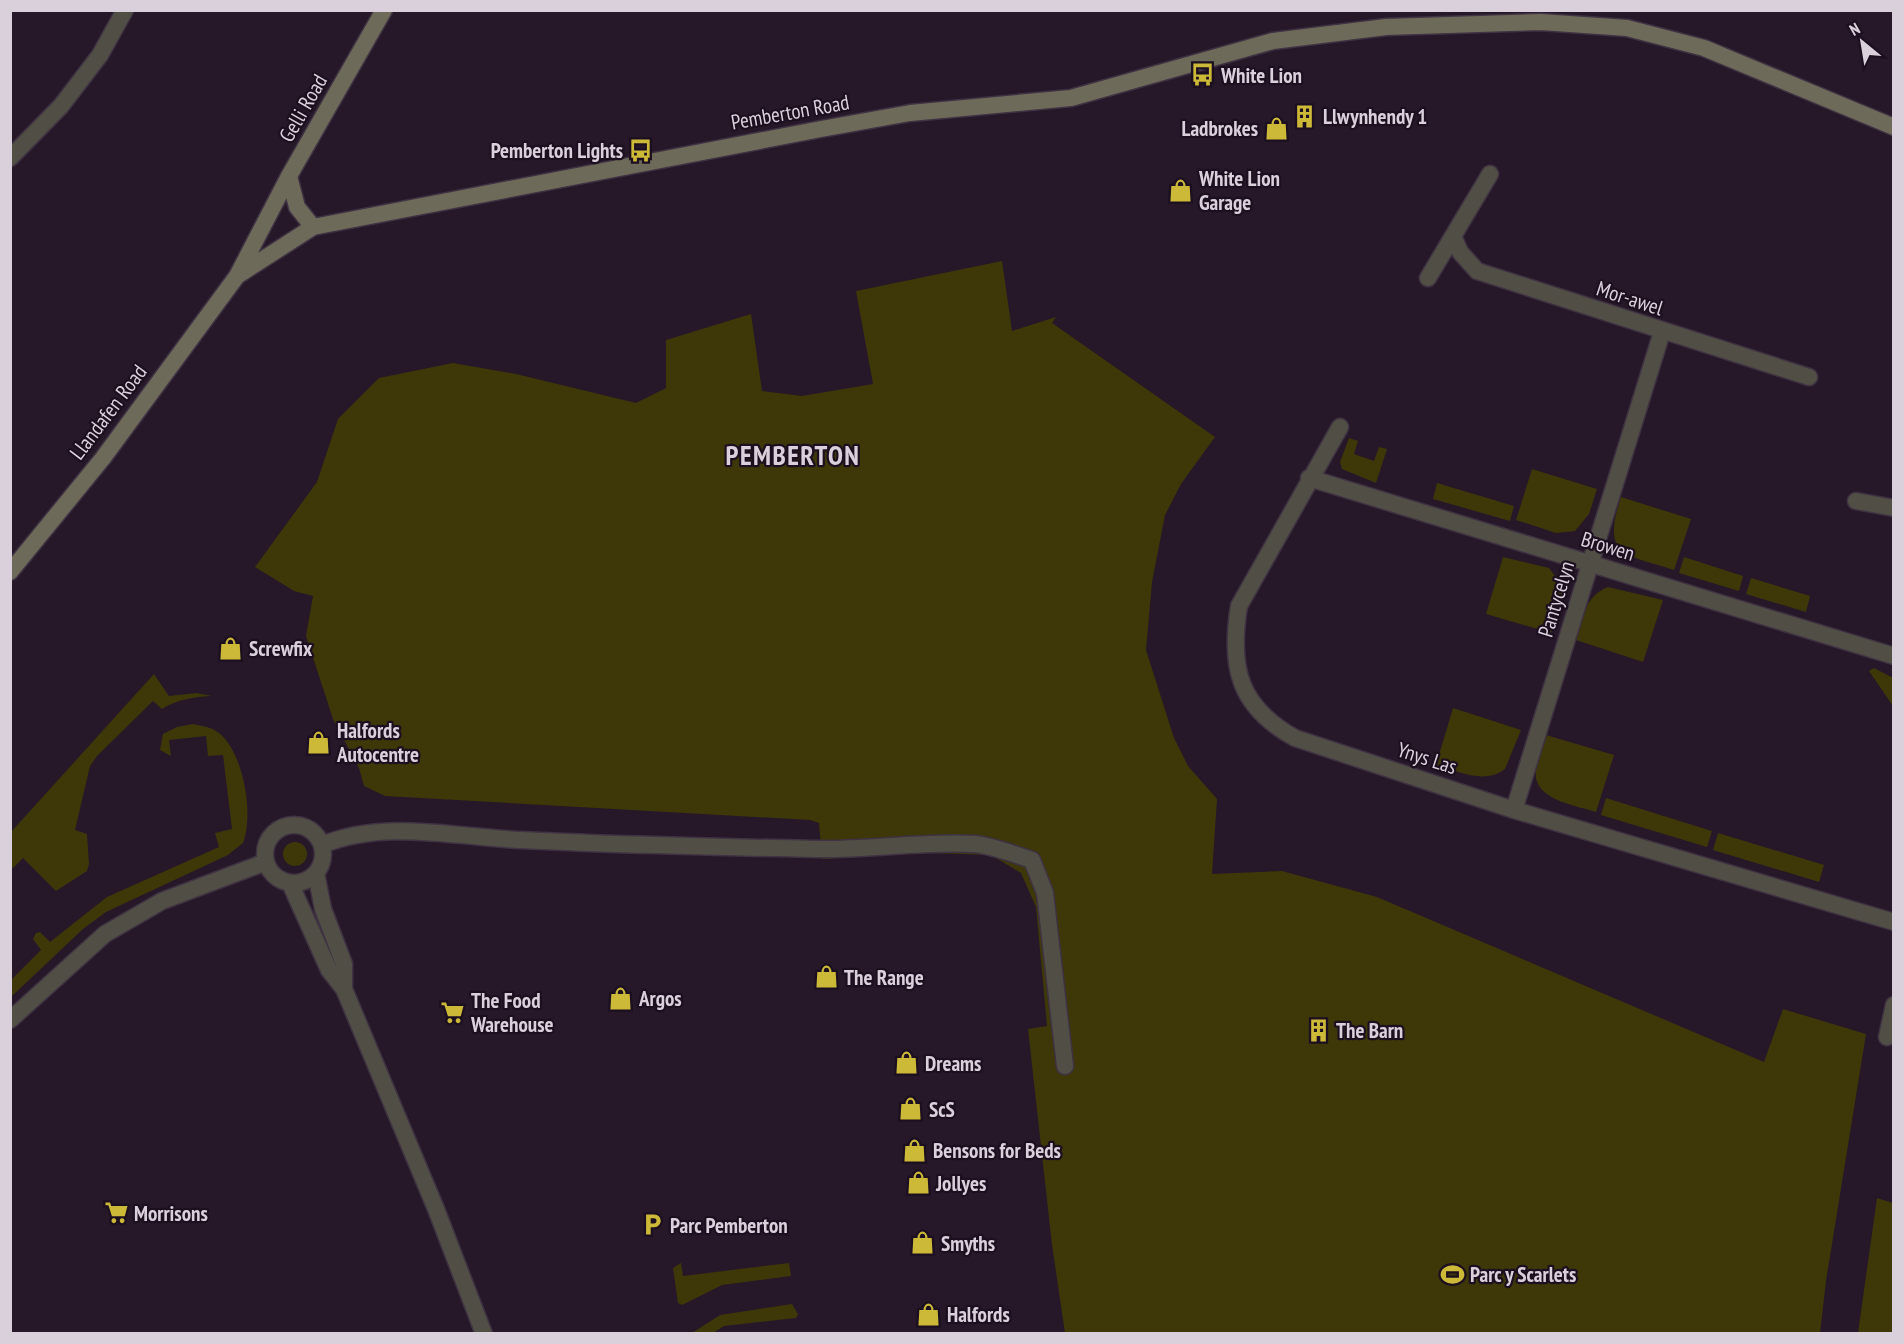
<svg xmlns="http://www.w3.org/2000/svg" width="1904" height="1344" viewBox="0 0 1904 1344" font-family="'PT Sans Narrow',sans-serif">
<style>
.green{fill:#3e3708}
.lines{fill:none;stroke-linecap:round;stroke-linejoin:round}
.minor-casing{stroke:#3f3242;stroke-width:19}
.secondary-casing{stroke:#3f3242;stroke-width:19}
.minor{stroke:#514f45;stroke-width:16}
.secondary{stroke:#6d6a5a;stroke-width:16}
.labels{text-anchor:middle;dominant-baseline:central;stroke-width:4.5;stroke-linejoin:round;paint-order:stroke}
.poi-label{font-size:21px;font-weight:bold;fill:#dad0dc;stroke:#1c0f1f;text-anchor:start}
.street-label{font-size:21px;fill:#dad0dc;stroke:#1c0f1f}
.district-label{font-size:27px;font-weight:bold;letter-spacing:1.5px;fill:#dad0dc;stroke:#1c0f1f}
</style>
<rect width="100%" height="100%" fill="#261829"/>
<path class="green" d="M 1002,261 L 1012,331 L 1056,317 L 1052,323 L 1215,437 L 1181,484 L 1165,515 L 1152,582 L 1146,650 L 1174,738 L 1188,766 L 1217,799 L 1212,874 L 1282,871 L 1377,897 L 1764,1062 L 1783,1009 L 1866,1034 L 1826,1281 L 1820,1333 L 1065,1333 L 1052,1245 L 1028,1029 L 1047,1026 L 1036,907 L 1021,873 L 991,855 L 930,853 L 822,859 L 819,823 L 810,820 L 385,796 L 364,786 L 359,768 L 333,719 L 306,636 L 313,596 L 294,591 L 255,567 L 317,482 L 338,419 L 379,378 L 453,363 L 516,374 L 636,403 L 666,388 L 666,340 L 751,314 L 762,391 L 802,396 L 873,384 L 856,291 Z
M 1349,438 L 1358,441 L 1354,454 L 1374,461 L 1379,447 L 1387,449 L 1376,483 L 1342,469 L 1340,462 Z
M 1532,469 L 1597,489 L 1589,514 L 1575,531 L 1556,533 L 1516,520 Z
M 1437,483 L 1514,506 L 1510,521 L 1433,499 Z
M 1621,497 L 1691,519 L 1674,570 C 1624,554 1601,557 1621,497 Z
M 1503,557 L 1549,568 L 1555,576 L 1561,577 L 1564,597 L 1551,633 L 1486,614 Z
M 1684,557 L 1743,576 L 1739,591 L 1679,573 Z
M 1751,578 L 1810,596 L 1806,612 L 1746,594 Z
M 1608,587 L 1663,600 L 1643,662 L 1576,640 C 1582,618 1585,596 1608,587 Z
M 1874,668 L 1893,678 L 1893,706 L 1869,671 Z
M 154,674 L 169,696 L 196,693 L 212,696 C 194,697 178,699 162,709 L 153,701 L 97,756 L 90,766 L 75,830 L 87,834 L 89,864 L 87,871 L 56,891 L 23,858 L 13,868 L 11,866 L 11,832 Z
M 1453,708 L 1521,730 L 1505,769 C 1484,785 1458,771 1436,765 Z
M 193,724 C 203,726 211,727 219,733 C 244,753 254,815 243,843 L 228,855 L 106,912 L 83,929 L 11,997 L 11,980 L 41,950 L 33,939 L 36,933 L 40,932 L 50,942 L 107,897 L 219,847 L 215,833 L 232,829 L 223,755 L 208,756 L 206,736 L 169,740 L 171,756 L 160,750 L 163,734 L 177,727 Z
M 1546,735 L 1614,755 L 1596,812 C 1578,806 1540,801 1536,778 C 1534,765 1542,748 1546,735 Z
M 1606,798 L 1712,831 L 1707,847 L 1601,815 Z
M 1718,833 L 1824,865 L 1819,882 L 1713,850 Z
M283 854a12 12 0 1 1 24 0a12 12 0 1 1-24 0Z
M 1877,1198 L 1893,1203 L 1893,1333 L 1858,1333 Z
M 681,1263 L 683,1276 L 789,1263 L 791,1276 L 722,1285 L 682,1305 L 678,1303 L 673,1268 Z
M 792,1304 L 798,1314 L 796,1318 L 724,1326 L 713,1333 L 692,1333 L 720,1315 Z"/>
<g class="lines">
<defs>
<path id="minor" d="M 10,158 L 61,106 L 100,55 L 125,10
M 1453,236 L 1460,252 L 1477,271 L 1809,377
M 1428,278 L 1490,174
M 1340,427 L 1239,606 C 1229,668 1239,707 1295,738 L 1514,810 L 1894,922
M 1309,478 L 1894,656
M 1856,501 L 1894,508
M 1514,810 L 1662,332
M265 854a29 29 0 1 1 58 0a29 29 0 1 1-58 0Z
M 322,845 C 384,819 456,837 520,840 C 618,845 717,847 816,849 C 869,850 922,841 975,844 C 994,846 1013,854 1032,860 L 1045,893 L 1065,1066
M 316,873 L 323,909 L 344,964 L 344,989
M 290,883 L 329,970 L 344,989 L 436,1209 L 484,1334
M 10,1020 L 105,934 L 162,901 L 266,862
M 1887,1037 L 1894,1005"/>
<path id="secondary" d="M 289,176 L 297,207 L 313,227
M 237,276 L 313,227 L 821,129 L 910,113 L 1071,98 L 1273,41 L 1386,27 L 1541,22 L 1627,28 L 1704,48 L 1894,127
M 10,572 L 103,458 L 237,276 L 289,176 L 384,10"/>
</defs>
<use href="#minor" class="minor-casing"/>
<use href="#secondary" class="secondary-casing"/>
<use href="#minor" class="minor"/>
<use href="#secondary" class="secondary"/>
</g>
<defs>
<symbol id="bus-bare" viewBox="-9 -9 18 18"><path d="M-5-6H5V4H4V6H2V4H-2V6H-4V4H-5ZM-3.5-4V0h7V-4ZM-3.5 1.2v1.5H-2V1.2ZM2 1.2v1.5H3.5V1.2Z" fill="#cdb938" stroke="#1c0f1f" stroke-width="2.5" paint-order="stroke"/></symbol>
<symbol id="building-bare" viewBox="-9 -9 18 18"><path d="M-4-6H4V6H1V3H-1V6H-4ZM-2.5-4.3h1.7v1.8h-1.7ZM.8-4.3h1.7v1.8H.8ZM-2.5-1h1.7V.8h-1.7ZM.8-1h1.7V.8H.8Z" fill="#cdb938" stroke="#1c0f1f" stroke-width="2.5" paint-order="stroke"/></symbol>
<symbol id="shop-bare" viewBox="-9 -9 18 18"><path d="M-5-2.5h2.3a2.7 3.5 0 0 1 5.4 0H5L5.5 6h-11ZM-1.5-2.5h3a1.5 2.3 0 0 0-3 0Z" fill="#cdb938" stroke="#1c0f1f" stroke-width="2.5" paint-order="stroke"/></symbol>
<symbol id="supermarket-bare" viewBox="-9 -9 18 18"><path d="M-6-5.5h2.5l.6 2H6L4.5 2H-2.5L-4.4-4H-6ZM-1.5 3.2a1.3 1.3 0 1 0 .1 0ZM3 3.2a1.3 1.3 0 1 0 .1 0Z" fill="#cdb938" stroke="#1c0f1f" stroke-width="2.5" paint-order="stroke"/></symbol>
<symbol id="parking-bare" viewBox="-9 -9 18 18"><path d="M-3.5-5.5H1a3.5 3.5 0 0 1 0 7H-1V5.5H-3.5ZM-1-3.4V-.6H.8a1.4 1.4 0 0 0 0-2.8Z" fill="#cdb938" stroke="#1c0f1f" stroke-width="2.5" paint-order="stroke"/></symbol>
<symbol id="stadium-bare" viewBox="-9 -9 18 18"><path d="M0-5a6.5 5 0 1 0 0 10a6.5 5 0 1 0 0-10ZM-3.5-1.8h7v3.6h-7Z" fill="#cdb938" stroke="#1c0f1f" stroke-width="2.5" paint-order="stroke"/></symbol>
</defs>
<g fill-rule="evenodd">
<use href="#bus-bare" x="1186" y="58" width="33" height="33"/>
<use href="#building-bare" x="1288" y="100" width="33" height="33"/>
<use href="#shop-bare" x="1260" y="112" width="33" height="33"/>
<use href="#bus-bare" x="624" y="134" width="33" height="33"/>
<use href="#shop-bare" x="1164" y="174" width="33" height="33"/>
<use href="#shop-bare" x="214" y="632" width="33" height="33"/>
<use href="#shop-bare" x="302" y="726" width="33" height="33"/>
<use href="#shop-bare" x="810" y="960" width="33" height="33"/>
<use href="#shop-bare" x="604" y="982" width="33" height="33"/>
<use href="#supermarket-bare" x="436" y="996" width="33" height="33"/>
<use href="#building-bare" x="1302" y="1014" width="33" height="33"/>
<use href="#shop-bare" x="890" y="1046" width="33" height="33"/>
<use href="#shop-bare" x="894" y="1092" width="33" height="33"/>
<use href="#shop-bare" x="898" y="1134" width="33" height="33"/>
<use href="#shop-bare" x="902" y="1166" width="33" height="33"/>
<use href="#supermarket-bare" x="100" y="1196" width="33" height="33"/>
<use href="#parking-bare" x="636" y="1208" width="33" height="33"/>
<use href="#shop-bare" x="906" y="1226" width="33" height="33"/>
<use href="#stadium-bare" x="1436" y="1258" width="33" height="33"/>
<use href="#shop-bare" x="912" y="1298" width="33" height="33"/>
</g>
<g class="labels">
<g class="poi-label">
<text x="1221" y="75">White Lion</text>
<text x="1323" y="116">Llwynhendy 1</text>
<text x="1258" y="128" text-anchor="end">Ladbrokes</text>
<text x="623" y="150" text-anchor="end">Pemberton Lights</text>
<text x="1199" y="178">White Lion<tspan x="1199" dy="24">Garage</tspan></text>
<text x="249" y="648">Screwfix</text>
<text x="337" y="730">Halfords<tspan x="337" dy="24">Autocentre</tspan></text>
<text x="844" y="977">The Range</text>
<text x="639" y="998">Argos</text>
<text x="471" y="1000">The Food<tspan x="471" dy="24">Warehouse</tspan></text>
<text x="1336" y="1030">The Barn</text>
<text x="925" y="1063">Dreams</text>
<text x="929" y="1109">ScS</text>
<text x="933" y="1150">Bensons for Beds</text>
<text x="936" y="1183">Jollyes</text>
<text x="134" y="1213">Morrisons</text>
<text x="670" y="1225">Parc Pemberton</text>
<text x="941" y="1243">Smyths</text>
<text x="1470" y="1274">Parc y Scarlets</text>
<text x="947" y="1314">Halfords</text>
</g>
<g class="street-label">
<text transform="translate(303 108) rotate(-60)">Gelli Road</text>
<text transform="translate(790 112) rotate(-10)">Pemberton Road</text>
<text transform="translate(1630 298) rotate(18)">Mor-awel</text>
<text transform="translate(108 412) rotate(-53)">Llandafen Road</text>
<text transform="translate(1608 546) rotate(17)">Browen</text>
<text transform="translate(1556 599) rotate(-73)">Pantycelyn</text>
<text transform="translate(1427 758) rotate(18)">Ynys Las</text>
</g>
<g class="district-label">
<text x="793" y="455">PEMBERTON</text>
</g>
</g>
<rect width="1904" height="1344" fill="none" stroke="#dad0dc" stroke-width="24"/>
<g transform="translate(1862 42) rotate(330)" stroke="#1c0f1f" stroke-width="4.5" paint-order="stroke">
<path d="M0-4.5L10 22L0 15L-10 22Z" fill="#dad0dc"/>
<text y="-9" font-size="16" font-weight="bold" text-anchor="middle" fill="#dad0dc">N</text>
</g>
</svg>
